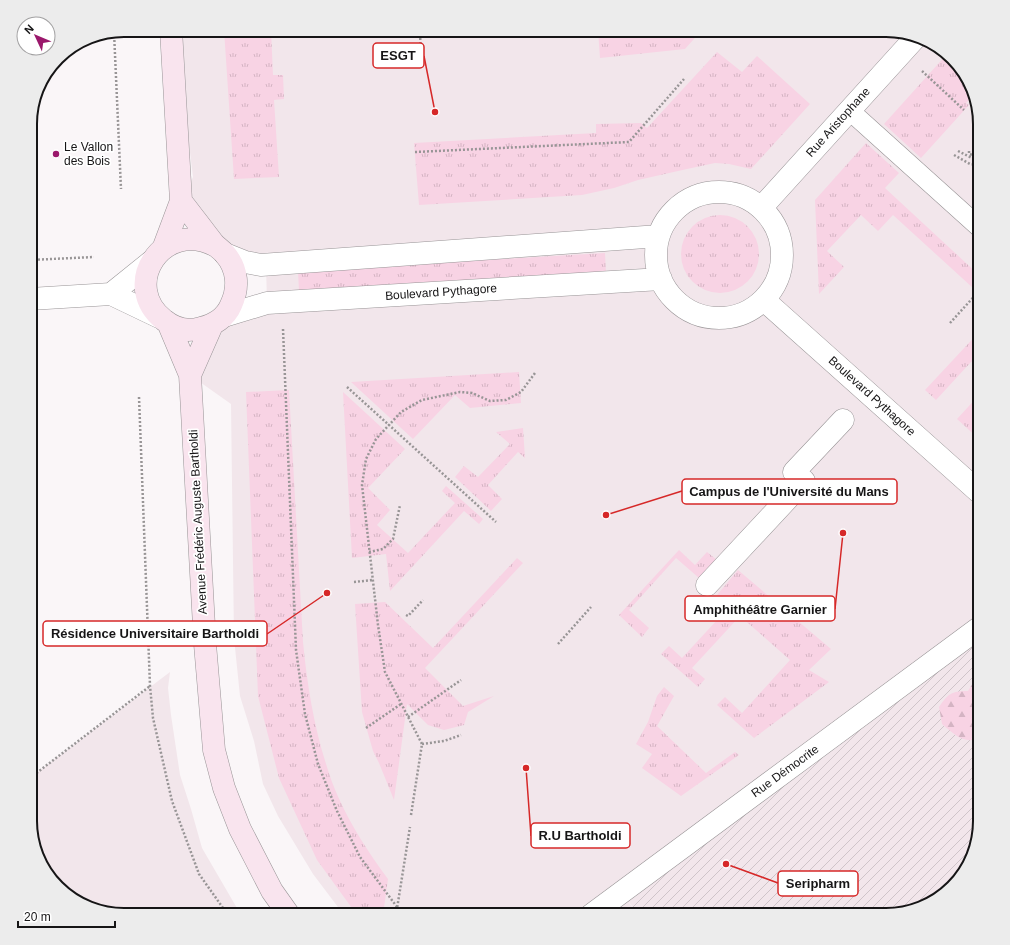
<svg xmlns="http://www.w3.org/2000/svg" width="1010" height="945" viewBox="0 0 1010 945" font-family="Helvetica,sans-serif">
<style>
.built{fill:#f2e6eb}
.industrial{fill:url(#industrial-furrows)}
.grass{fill:url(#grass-tufts)}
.forest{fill:url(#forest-firs)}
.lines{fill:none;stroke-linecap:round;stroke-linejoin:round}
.lane-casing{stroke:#989496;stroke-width:20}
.street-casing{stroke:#989496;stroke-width:23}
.secondary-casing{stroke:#989496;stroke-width:23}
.path{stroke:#989596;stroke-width:2.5;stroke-dasharray:2 2;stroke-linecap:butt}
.lane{stroke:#fff;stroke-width:19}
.street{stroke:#fff;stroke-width:22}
.secondary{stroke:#f9e4ee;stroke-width:22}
.poi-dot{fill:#9b186c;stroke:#fff;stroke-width:1.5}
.labels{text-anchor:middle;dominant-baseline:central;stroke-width:3.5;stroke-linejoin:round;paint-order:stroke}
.street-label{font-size:12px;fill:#161516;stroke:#fff}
.poi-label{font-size:12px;fill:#161516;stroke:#fff;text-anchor:start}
.rim{fill:none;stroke:#161516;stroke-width:2}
.leader{fill:none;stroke:#d62828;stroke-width:1.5}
.callout-dot{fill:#d62828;stroke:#fff;stroke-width:1.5}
.callout{fill:#fff;stroke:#d62828;stroke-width:1.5}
.callout-label{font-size:13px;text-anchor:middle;font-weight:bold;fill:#161516}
</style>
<defs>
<pattern id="industrial-furrows" width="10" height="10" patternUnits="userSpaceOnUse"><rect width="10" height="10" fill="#f2e6eb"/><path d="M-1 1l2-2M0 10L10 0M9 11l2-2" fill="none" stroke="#cfc4c9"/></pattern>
<pattern id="grass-tufts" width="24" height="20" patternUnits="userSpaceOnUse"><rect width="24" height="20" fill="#f8d3e4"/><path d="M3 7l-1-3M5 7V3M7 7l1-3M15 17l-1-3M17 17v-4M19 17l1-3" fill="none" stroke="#d4b4c3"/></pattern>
<pattern id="forest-firs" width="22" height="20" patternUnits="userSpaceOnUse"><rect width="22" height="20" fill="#f8d3e4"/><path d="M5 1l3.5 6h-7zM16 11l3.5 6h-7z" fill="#d4b4c3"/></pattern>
</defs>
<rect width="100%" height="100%" fill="#faf6f8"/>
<path class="built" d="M 175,30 L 892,30 L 927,40 L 953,58 L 973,88 L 980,118 L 980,627 L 622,893 L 638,915 L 344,915 L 313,874 L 278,816 L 263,784 L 254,741 L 240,696 L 234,638 L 231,404 L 190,375 L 206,338 L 267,303 L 266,265 L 245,262 L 181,201 L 193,177 Z
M 170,672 L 168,688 L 171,715 L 180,775 L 191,809 L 202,848 L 241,915 L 124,915 L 88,908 L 57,887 L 37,857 L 30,827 L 30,778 Z"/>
<path class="industrial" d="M 980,627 L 980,821 L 973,857 L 952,888 L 922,908 L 892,915 L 638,915 L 622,892 Z"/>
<path class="grass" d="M 224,30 L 271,30 L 273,75 L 283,75 L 284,99 L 274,100 L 279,177 L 234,179 Z
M 598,30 L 702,30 L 685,49 L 600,58 Z
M 717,52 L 742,72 L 757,56 L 810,104 L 751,169 L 729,164 L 715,163 L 687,169 L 638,180 L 614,188 L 582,195 L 419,205 L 414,143 L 596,133 L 596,124 L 641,123 L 647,128 Z
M 947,54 C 957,61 971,82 974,94 L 966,103 L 969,105 L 921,158 L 884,124 Z
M 866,143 L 899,173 L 885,188 L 980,276 L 980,281 L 973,288 L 893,215 L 878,231 L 861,215 L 827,251 L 844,267 L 819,294 L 815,200 Z
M681 254a39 39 0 1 1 78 0a39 39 0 1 1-78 0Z
M 605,253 L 606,273 L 299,291 L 298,271 Z
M 980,331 L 980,359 L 971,362 L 936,400 L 925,390 Z
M 519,372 L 521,403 L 470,408 L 455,395 L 413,439 L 351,382 Z
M 289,390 L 303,642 C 307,684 314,727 327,767 C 339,807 363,845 388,879 L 383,915 L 357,915 L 317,860 L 279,778 L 258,696 L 246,392 Z
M 343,392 L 405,449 L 368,488 L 390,510 L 377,525 L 408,553 L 455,503 L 442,491 L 446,486 L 483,519 L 479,524 L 464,511 L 390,591 L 386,554 L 352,558 Z
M 979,395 L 980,395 L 980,440 L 957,419 Z
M 523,428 L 525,458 L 518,452 L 488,485 L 502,499 L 491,511 L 455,477 L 464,466 L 478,477 L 510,444 L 496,432 Z
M 679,550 L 695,565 L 707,552 L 717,560 L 699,578 L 676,558 L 629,610 L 649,628 L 642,637 L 619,615 Z
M 517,558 L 523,563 L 425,668 L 463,706 L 494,696 L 468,712 L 464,725 L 444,730 L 428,725 L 407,704 L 394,800 L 379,763 L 373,751 L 362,712 L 355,604 L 385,602 L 433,648 Z
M 738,570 L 831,649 L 809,670 L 829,682 L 754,738 L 717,705 L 725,697 L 742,713 L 790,660 L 740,616 L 692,668 L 705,679 L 698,687 L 661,654 L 669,646 L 682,658 L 730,606 L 717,595 Z
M 664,687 L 674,696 L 657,726 L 706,773 L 735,752 L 739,755 L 681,796 L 642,768 L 652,754 L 636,744 L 648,722 L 657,696 Z"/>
<path class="forest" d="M 980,674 L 980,738 C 964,745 954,734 942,724 L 939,707 C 948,694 951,691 968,691 L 976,678 Z"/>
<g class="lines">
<defs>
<path id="lane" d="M 849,110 L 980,228"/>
<path id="street" d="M656 255a63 63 0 1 1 126 0a63 63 0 1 1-126 0Z
M 761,208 L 916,37
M 225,254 L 245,262 L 261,265 L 659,236
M 111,294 L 152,261
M 30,299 L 111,294 L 159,317
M 764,300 L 980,493
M 224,316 L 267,303 L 661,279
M 707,585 L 804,481 L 794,472 L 843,420
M 591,915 L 980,627"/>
<path id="secondary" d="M 181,201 C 192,215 203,230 214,244 C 218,248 222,250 225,254 C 238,269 239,288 231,305 C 226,317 214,325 201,328 C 188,332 175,329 164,320 C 120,286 162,218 216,246
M 163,249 L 181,201 L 171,30
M 169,325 L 190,375 L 205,644 L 214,750 L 224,788 L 240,829 L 272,891 L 289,915
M 190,375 L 212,325"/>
</defs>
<use href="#lane" class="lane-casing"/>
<use href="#street" class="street-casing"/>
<use href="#secondary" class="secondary-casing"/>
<path class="path" d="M 420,30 L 421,67
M 114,32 L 121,189
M 922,71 L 964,110
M 958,151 L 972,158 L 980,160
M 969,151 L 969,154 L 980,157
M 415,152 L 629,142 L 684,79
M 954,155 L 970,164 L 980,165
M 30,260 L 94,257
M 976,294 L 980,298
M 950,323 L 980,290
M 283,329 L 296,650 L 305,714 L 318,764 L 337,811 L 360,857 L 397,907
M 347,387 L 496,522
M 139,397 L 150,686 L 153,718 L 172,801 L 199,874 L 228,915
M 369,552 L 383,549 L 393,539 L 400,505
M 354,582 L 373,580
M 979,583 L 980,583
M 406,615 L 408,616 L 423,600
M 558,644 L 591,607
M 408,717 L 461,680
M 366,728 L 401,704
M 422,744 L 444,741 L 461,735
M 30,778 L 150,686
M 411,815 L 422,744 L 385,672 L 378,625 L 362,485 L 366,459 L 376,439 L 401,412 L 422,400 L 460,392 L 472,393 L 490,401 L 506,400 L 521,392 L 535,373
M 396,915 L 410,827"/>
<use href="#lane" class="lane"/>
<use href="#street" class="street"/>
<use href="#secondary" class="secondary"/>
</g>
<circle class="poi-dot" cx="56" cy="154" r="4"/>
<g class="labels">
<g class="street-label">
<text transform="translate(838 122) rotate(-48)">Rue Aristophane</text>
<text transform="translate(441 292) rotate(-4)">Boulevard Pythagore</text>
<text transform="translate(872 396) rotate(42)">Boulevard Pythagore</text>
<text transform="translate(198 522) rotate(-93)">Avenue Frédéric Auguste Bartholdi</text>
<text transform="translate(785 771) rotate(-36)">Rue Démocrite</text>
</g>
<g class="poi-label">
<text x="64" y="147">Le Vallon<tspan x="64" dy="14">des Bois</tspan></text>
</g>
</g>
<path d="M0 0H1010V945H0ZM124 37H886A87 87 0 0 1 973 124V821A87 87 0 0 1 886 908H124A87 87 0 0 1 37 821V124A87 87 0 0 1 124 37Z" fill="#ececec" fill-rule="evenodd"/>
<path class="rim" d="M124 37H886A87 87 0 0 1 973 124V821A87 87 0 0 1 886 908H124A87 87 0 0 1 37 821V124A87 87 0 0 1 124 37Z"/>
<path class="leader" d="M435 112L424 56M606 515L682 491M843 533L835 609M327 593L267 634M526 768L531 836M726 864L778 883"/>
<g class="callout-dot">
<circle cx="435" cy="112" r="4"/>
<circle cx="606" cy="515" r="4"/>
<circle cx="843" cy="533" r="4"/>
<circle cx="327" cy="593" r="4"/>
<circle cx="526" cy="768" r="4"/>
<circle cx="726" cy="864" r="4"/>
</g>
<g class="callout">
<rect x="373" y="43" width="51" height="25" rx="4"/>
<rect x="682" y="479" width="215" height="25" rx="4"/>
<rect x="685" y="596" width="150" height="25" rx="4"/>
<rect x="43" y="621" width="224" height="25" rx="4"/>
<rect x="531" y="823" width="99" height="25" rx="4"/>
<rect x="778" y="871" width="80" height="25" rx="4"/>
</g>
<g class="callout-label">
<text x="398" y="60">ESGT</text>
<text x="789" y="496">Campus de l'Université du Mans</text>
<text x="760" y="614">Amphithéâtre Garnier</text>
<text x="155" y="638">Résidence Universitaire Bartholdi</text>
<text x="580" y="840">R.U Bartholdi</text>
<text x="818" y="888">Seripharm</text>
</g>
<g transform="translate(36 36) rotate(314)"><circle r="19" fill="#ffffff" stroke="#a2a1a2"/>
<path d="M0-3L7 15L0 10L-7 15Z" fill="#9b186c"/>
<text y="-6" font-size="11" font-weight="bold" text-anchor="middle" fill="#161516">N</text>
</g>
<path d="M18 921v6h97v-6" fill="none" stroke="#161516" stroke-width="2"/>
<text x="24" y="921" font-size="12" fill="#161516" stroke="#ffffff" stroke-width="3" paint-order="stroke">20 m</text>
</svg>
